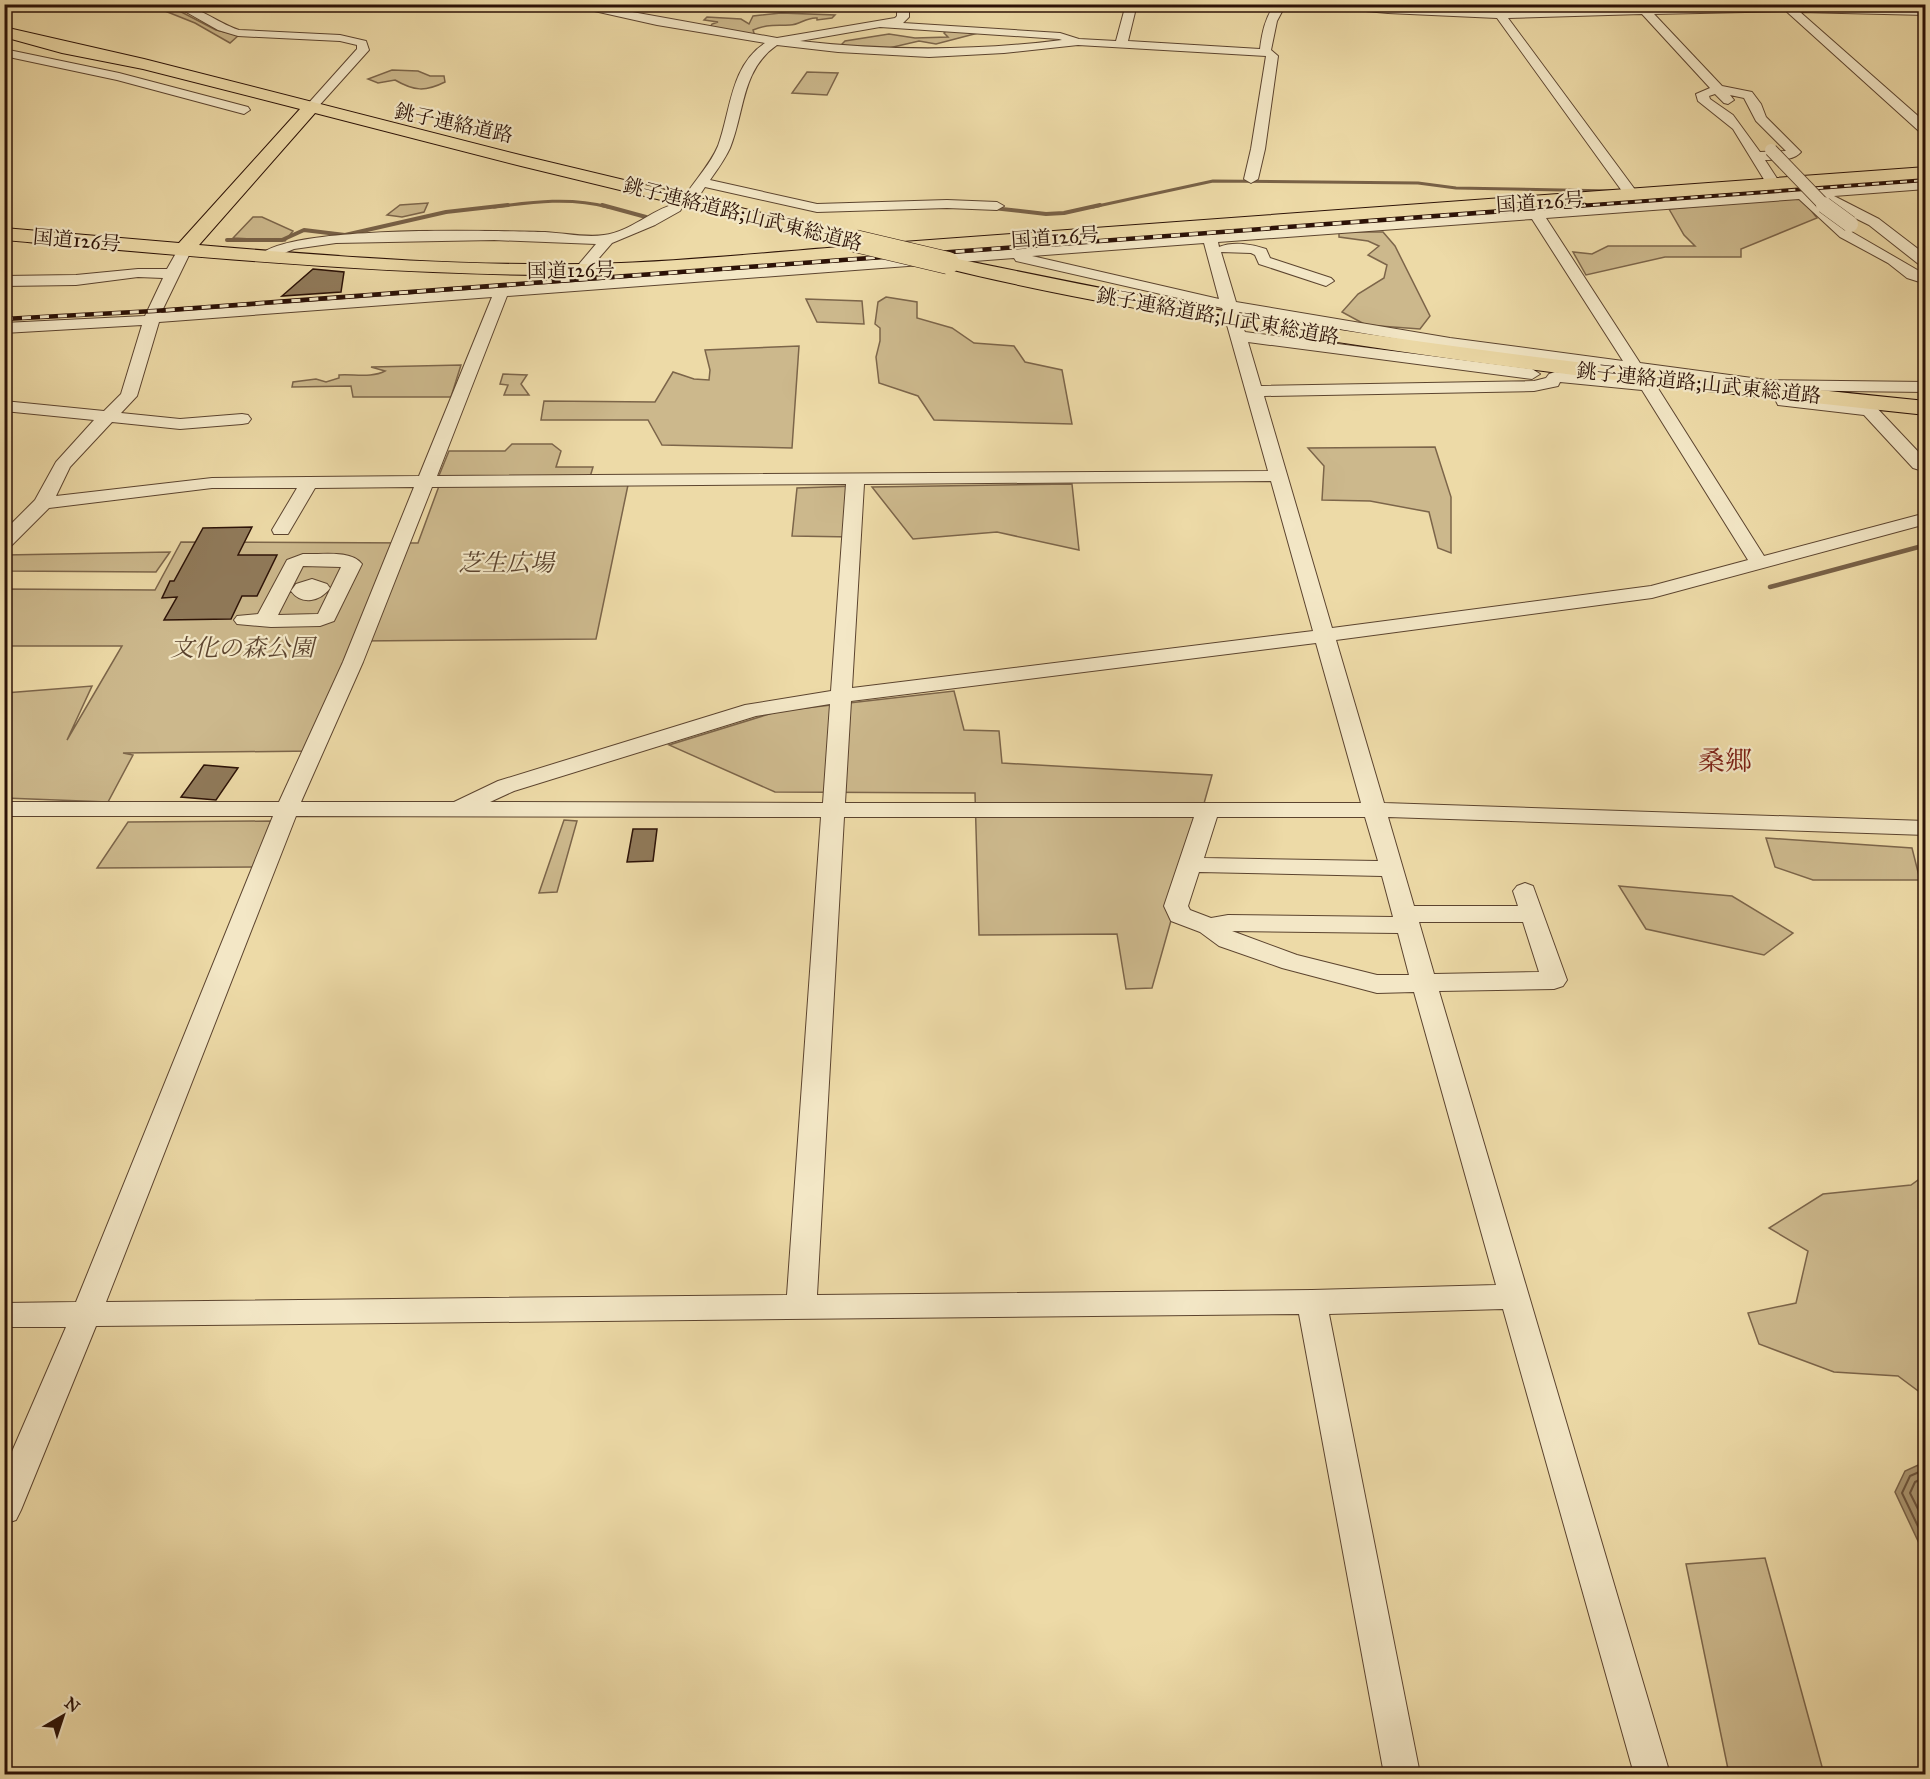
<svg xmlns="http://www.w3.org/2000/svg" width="1930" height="1779" viewBox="0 0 1930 1779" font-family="'IM FELL Great Primer','Noto Serif JP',serif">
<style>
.green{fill:#ccb88c;stroke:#7c654a;stroke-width:1.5}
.water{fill:#ab9671;stroke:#786147;stroke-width:1.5}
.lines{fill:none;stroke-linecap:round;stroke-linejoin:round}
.shore{stroke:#6c543c;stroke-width:2}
.stream-far2{stroke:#786147;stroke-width:3}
.stream-far1{stroke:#786147;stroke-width:4}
.stream{stroke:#786147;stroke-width:4.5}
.building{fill:#907a5a;stroke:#2c1207;stroke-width:1.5}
.minor-casing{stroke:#5c442f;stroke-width:2}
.highway-casing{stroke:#2c1207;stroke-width:2}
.minor{fill:#f3e7c6;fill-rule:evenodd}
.highway{fill:#eddaa7;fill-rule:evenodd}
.rail-far1-casing{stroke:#2c1207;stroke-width:4}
.rail-casing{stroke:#2c1207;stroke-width:4.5}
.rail-far1{stroke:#f3e7c6;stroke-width:2;stroke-dasharray:7;stroke-linecap:butt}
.rail{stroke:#f3e7c6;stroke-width:3;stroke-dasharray:9;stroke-linecap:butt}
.minor-bridge-far1-casing{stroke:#5c442f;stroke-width:14;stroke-linecap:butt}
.minor-bridge-casing{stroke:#5c442f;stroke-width:17;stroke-linecap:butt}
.highway-bridge-casing{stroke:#2c1207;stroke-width:23;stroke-linecap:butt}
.minor-bridge-far1{stroke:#f3e7c6;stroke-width:12}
.minor-bridge{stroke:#f3e7c6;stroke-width:16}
.highway-bridge{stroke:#eddaa7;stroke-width:22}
.labels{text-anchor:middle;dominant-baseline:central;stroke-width:4.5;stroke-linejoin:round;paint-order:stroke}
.far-street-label{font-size:20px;fill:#2c1207;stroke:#f3e7c6}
.park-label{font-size:24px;font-style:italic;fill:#5c442f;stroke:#f3e7c6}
.quarter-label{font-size:27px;fill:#7a1f14;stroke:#f3e7c6}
</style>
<rect width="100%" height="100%" fill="#eddaa7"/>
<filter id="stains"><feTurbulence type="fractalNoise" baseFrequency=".00333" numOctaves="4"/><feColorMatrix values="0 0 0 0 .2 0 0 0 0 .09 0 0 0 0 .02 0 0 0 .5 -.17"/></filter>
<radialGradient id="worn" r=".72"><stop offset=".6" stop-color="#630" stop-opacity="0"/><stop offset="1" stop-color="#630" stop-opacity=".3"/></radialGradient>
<path class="green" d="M 150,5 L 168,5 L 216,30 L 239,35 L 230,43 L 195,23 Z
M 781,13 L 835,15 L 832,18 L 817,20 L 817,18 C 806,17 800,25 790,25 C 776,26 767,24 753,30 L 755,36 L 709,29 L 712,24 L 718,22 L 704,20 L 707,17 L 741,19 L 749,24 L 753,16 Z
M 947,30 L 982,32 L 936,44 L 919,41 L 889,48 L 849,48 L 842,44 L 845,41 L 889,34 L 915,38 L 948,37 L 944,33 Z
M 392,70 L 418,71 L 430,76 L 444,76 L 445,82 C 425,92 414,91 395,80 L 378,83 L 368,79 Z
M 807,72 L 838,73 L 827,95 L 792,93 Z
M 1801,197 L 1817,218 L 1741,249 L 1741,257 L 1665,257 L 1586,275 L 1573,252 L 1592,254 L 1608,246 L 1695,246 L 1684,235 L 1669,209 Z
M 428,203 L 424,212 L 402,217 L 387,215 L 400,205 Z
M 253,217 L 262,217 L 293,231 L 285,241 L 233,238 Z
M 1339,232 L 1383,232 L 1395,246 L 1430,316 L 1420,329 L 1366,325 L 1342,312 L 1358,294 L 1384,278 L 1387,265 L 1368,255 L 1379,246 L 1368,241 L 1339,237 Z
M 886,297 L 917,302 L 917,318 L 952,328 L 974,343 L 1014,346 L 1025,362 L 1062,370 L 1072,424 L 934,420 L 918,396 L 879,383 L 876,357 L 880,341 L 880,328 L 875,324 L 878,302 Z
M 806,299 L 862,301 L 864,324 L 817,322 Z
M 799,346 L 792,448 L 662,445 L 648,420 L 541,420 L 544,401 L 655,402 L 673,372 L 694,379 L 709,380 L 710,370 L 705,350 Z
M 461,365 L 451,397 L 353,397 L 351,386 L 292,387 L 293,382 L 316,379 L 326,382 L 339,378 L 339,375 C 354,374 372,378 385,371 L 371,367 Z
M 503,374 L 527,375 L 521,384 L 529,395 L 504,395 L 508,385 L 500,384 Z
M 512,444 L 552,444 L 561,451 L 556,467 L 593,467 L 590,477 L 438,478 L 449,451 L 505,451 Z
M 1435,447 L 1451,497 L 1451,553 L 1438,548 L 1429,512 L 1370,501 L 1322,500 L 1324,466 L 1308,448 Z
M 1072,484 L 1079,550 L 997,532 L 913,539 L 872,487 Z
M 628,485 L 596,639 L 357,641 L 314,751 L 123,753 L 133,755 L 108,802 L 5,798 L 5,693 L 92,686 L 67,740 L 122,646 L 5,646 L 5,589 L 155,590 L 181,542 L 418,543 L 439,486 Z
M 856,486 L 853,537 L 792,536 L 797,488 Z
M 170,552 L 156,572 L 5,571 L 5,555 Z
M 954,691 L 964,730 L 999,731 L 1002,763 L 1212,775 L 1152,988 L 1126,989 L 1117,934 L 979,935 L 975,793 L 775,792 L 669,745 L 779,711 Z
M 564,820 L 577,821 L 557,892 L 539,893 Z
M 274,821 L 259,867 L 97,868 L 128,822 Z
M 1766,838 L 1912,848 L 1920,880 L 1813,880 L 1775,867 Z
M 1619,886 L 1732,896 L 1793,933 L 1764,955 L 1646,929 Z
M 1925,1175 L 1925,1396 L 1898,1376 L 1834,1372 L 1759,1344 L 1748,1313 L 1796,1303 L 1808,1251 L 1769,1228 L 1823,1194 L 1911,1185 Z
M 1765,1558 L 1824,1774 L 1729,1774 L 1686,1564 Z"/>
<path class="water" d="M 1925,1462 L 1925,1556 L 1895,1492 L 1905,1471 Z"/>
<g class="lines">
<path class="shore" d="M 1926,1469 L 1910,1476 L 1902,1493 L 1926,1543
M 1926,1477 L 1915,1482 L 1910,1493 L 1926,1525"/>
<path class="stream-far2" d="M 494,207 C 533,202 570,197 608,207
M 1093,207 L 1213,181 L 1418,183 L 1456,188 L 1613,191"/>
<path class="stream-far1" d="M 602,205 L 646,217
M 993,208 L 1046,214 L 1064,213 L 1100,205
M 227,240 L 282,240 L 304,230 L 345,235 L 446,212 L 508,205"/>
<path class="stream" d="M 1770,587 L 1926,545"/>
</g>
<path class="building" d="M 313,269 L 344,272 L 341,292 L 282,296 Z
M 252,527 L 238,555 L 277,555 L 257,596 L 242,596 L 231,619 L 164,620 L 177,597 L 162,598 L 170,581 L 174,581 L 203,528 Z
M 204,765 L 238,768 L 216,800 L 181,797 Z
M 633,829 L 657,829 L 653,861 L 627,862 Z"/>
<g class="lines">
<defs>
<path id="minor" d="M 172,4 C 197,4 215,22 239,30 L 340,35 L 366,41 L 369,50 L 316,109 L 312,110 L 306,106 L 357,49 L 357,45 L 340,41 L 238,36 L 218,30 Z
M 563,4 L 588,4 L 777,38 L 895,18 L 897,16 L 897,4 L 909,4 L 909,17 L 903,23 L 1060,33 L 1079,39 L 1116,41 L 1126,4 L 1137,4 L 1128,41 L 1260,49 C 1262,33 1265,18 1275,4 L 1286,4 L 1277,21 L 1271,50 L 1278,56 L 1265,149 L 1258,179 L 1251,183 L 1244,179 L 1251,149 L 1266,56 L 1078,45 L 1004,53 L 929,57 L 838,52 L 777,45 C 741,70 745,111 730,148 C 725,159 717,170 710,180 L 817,204 L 947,200 L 997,202 L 1004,206 L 997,210 L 947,208 L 817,212 L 705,187 L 699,196 L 689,196 L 687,193 C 697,178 711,163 718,146 C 731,111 730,66 765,43 L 657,25 ZM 880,27 L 1059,39 L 1062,40 C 974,51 888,51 800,41 Z
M 1316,4 L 1364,4 L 1500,12 L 1636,7 L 1634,4 L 1646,4 L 1648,7 L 1789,5 L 1926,9 L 1926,15 L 1800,12 L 1926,123 L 1926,134 L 1921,133 L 1786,11 L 1654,14 L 1722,86 L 1752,92 L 1761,104 L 1766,117 L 1801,152 C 1792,162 1777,159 1765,160 L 1780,183 L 1778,186 L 1768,186 L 1733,129 L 1698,101 L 1696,94 L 1710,88 L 1642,14 L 1508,18 L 1639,195 L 1632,199 L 1627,198 L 1497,18 L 1388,13 L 1321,7 ZM 1715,94 L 1724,103 L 1728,104 L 1734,100 L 1730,95 L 1744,98 L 1756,121 L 1786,151 L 1760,152 L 1733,115 L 1710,99 L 1709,96 Z
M 4,49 L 119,73 L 248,107 L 250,110 L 244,114 L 117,80 L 4,56 Z
M 1926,181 L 1926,189 L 1834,196 L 1879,219 L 1926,255 L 1926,267 L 1921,266 L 1869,225 L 1827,204 L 1819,197 L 1813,198 L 1850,231 L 1926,275 L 1926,284 L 1907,278 L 1888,263 L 1840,237 L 1799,199 L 1546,218 L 1640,363 L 1767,380 L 1926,382 L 1926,392 L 1767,390 L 1450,348 L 1239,312 L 1238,318 L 1226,318 L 1222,308 L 1016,261 L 1014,258 L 507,296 L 437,476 L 1268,471 L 1227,325 L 1235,320 L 1241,322 L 1245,332 L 1532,369 L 1540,374 L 1532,379 L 1248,342 L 1261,386 L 1534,381 L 1546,378 L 1549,374 L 1555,372 L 1654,382 L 1764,556 L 1926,513 L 1926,524 L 1652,598 L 1336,640 L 1384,803 L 1926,821 L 1926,835 L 1388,817 L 1414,906 L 1518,906 L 1513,891 L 1517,886 L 1525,883 L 1533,886 L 1567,980 L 1563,986 L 1554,989 L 1439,991 L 1670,1774 L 1634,1774 L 1503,1309 L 1329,1314 L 1420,1774 L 1384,1774 L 1299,1314 L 96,1326 L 21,1510 L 16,1520 L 4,1524 L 4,1470 L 66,1327 L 4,1327 L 4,1303 L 76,1302 L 273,816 L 4,816 L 4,802 L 279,802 L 343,662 L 414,487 L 315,488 L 288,534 L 274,534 L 272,530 L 297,488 L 212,488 L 49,508 L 11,546 L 4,548 L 4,531 L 35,500 L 56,462 L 94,420 L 4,411 L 4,401 L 104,411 L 121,394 L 142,325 L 4,333 L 4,323 L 145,316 L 163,278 L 138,277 L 76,285 L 4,286 L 4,276 L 76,275 L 138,269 L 167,269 L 180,246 L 190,246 L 192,249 L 161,313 ZM 1532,219 L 1623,361 L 1450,338 L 1236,302 L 1221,252 L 1251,253 L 1255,255 L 1259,264 L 1326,286 L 1334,281 L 1331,278 L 1270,258 L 1266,249 C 1252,244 1233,241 1219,247 L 1218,242 ZM 1204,243 L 1219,299 L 1032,256 ZM 492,297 L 419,476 L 212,478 L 56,496 L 70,467 L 112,422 L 180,429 L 242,424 L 248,423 L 251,419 L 248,415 L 242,414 L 180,419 L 121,413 L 137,396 L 159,322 ZM 1560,382 L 1642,390 L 1748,560 L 1651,586 L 1332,628 L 1264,396 L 1534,391 L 1558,386 ZM 1271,481 L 1313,631 L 852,688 L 864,484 ZM 846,484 L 831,691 L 745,705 L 498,781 L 454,802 L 301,802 L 363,662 L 432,487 ZM 1316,643 L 1361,803 L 845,803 L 851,701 ZM 830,704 L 823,803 L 490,802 L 514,791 L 756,716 ZM 296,816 L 821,817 L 787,1295 L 106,1302 ZM 844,817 L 1194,817 L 1164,906 L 1171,921 L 1200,932 L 1219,946 L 1282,968 L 1377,993 L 1414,992 L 1496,1285 L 1312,1290 L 817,1295 ZM 1217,817 L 1365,817 L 1378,861 L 1204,858 ZM 1199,872 L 1382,876 L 1393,917 L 1228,915 L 1211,918 L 1190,910 L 1188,906 ZM 1419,922 L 1523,922 L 1539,972 L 1434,974 ZM 1232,931 L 1398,933 L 1409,975 L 1377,975 L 1297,955 Z
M 675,204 L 680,205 L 682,208 L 680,211 L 655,225 L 612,243 L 586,273 L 581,274 L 574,270 L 596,244 L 494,240 L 336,243 L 294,249 L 265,261 L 258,257 C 284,224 497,231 545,232 C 564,233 586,238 604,235 C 630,232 651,210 675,204 Z
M 1784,396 L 1875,406 L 1926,460 L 1926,472 L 1913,468 L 1864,415 L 1778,405 L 1776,401 L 1778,397 Z
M 303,554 C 320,555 351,549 362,564 L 334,621 L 320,626 L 271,627 L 237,624 L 234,620 L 237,616 L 258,614 L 287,560 ZM 303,566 L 341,567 L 318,614 L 278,615 Z
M 312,579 L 327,584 L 330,588 C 321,601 302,606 291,591 L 296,584 Z"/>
<path id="highway" d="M 4,27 L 144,59 L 524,156 L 862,237 L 865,241 L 862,245 L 1926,167 L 1926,179 L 622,275 C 415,278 210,258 4,240 L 4,228 L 179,243 L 300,109 L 143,69 L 62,53 L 4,37 ZM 315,113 L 521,166 L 851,246 C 775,252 697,260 621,263 C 480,268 339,257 199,245 Z
M 948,257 C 1070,282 1191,307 1314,326 C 1517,357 1721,380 1926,401 L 1926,415 C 1698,391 1471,365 1245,327 C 1144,310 1041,292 941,267 L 938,263 L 941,259 Z"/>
</defs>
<use href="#minor" class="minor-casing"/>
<use href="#highway" class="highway-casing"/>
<use href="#minor" class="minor"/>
<use href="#highway" class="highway"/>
<defs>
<path id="rail-far1" d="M 1565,207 L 1926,180"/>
<path id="rail" d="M 4,319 L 154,311 L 1585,205"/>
</defs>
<use href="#rail-far1" class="rail-far1-casing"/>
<use href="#rail" class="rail-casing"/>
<use href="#rail-far1" class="rail-far1"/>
<use href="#rail" class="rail"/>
<defs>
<path id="minor-bridge-far1" d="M 1771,150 L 1826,207"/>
<path id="minor-bridge" d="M 1824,205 L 1850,224"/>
<path id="highway-bridge" d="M 855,241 L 948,263"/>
</defs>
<use href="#minor-bridge-far1" class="minor-bridge-far1-casing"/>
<use href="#minor-bridge" class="minor-bridge-casing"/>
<use href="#highway-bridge" class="highway-bridge-casing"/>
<use href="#minor-bridge-far1" class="minor-bridge-far1"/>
<use href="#minor-bridge" class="minor-bridge"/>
<use href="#highway-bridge" class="highway-bridge"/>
</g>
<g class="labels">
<g class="far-street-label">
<text transform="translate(454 123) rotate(12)">銚子連絡道路</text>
<text transform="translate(1540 202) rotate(-4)">国道126号</text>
<text transform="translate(743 214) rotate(14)">銚子連絡道路;山武東総道路</text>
<text transform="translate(1055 237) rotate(-4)">国道126号</text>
<text transform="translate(77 240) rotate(5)">国道126号</text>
<text transform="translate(571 270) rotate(-1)">国道126号</text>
<text transform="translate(1218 316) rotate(10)">銚子連絡道路;山武東総道路</text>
<text transform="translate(1699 383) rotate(6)">銚子連絡道路;山武東総道路</text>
</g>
<g class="park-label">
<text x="506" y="563">芝生広場</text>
<text x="242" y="648">文化の森公園</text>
</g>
<g class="quarter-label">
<text x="1725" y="760">桑郷</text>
</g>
</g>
<rect width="1930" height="1779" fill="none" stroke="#eddaa7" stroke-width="24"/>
<rect x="6" y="6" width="1918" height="1767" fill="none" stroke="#2c1207" stroke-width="3"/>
<rect x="12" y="12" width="1906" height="1755" fill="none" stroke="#2c1207" stroke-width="1.5"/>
<g transform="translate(63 1716) rotate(39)" stroke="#f3e7c6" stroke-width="4.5" paint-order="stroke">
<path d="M0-4.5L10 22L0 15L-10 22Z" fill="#2c1207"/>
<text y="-9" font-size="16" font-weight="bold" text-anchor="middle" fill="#2c1207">N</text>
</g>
<rect width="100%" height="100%" filter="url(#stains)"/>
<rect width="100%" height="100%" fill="url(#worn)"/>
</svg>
